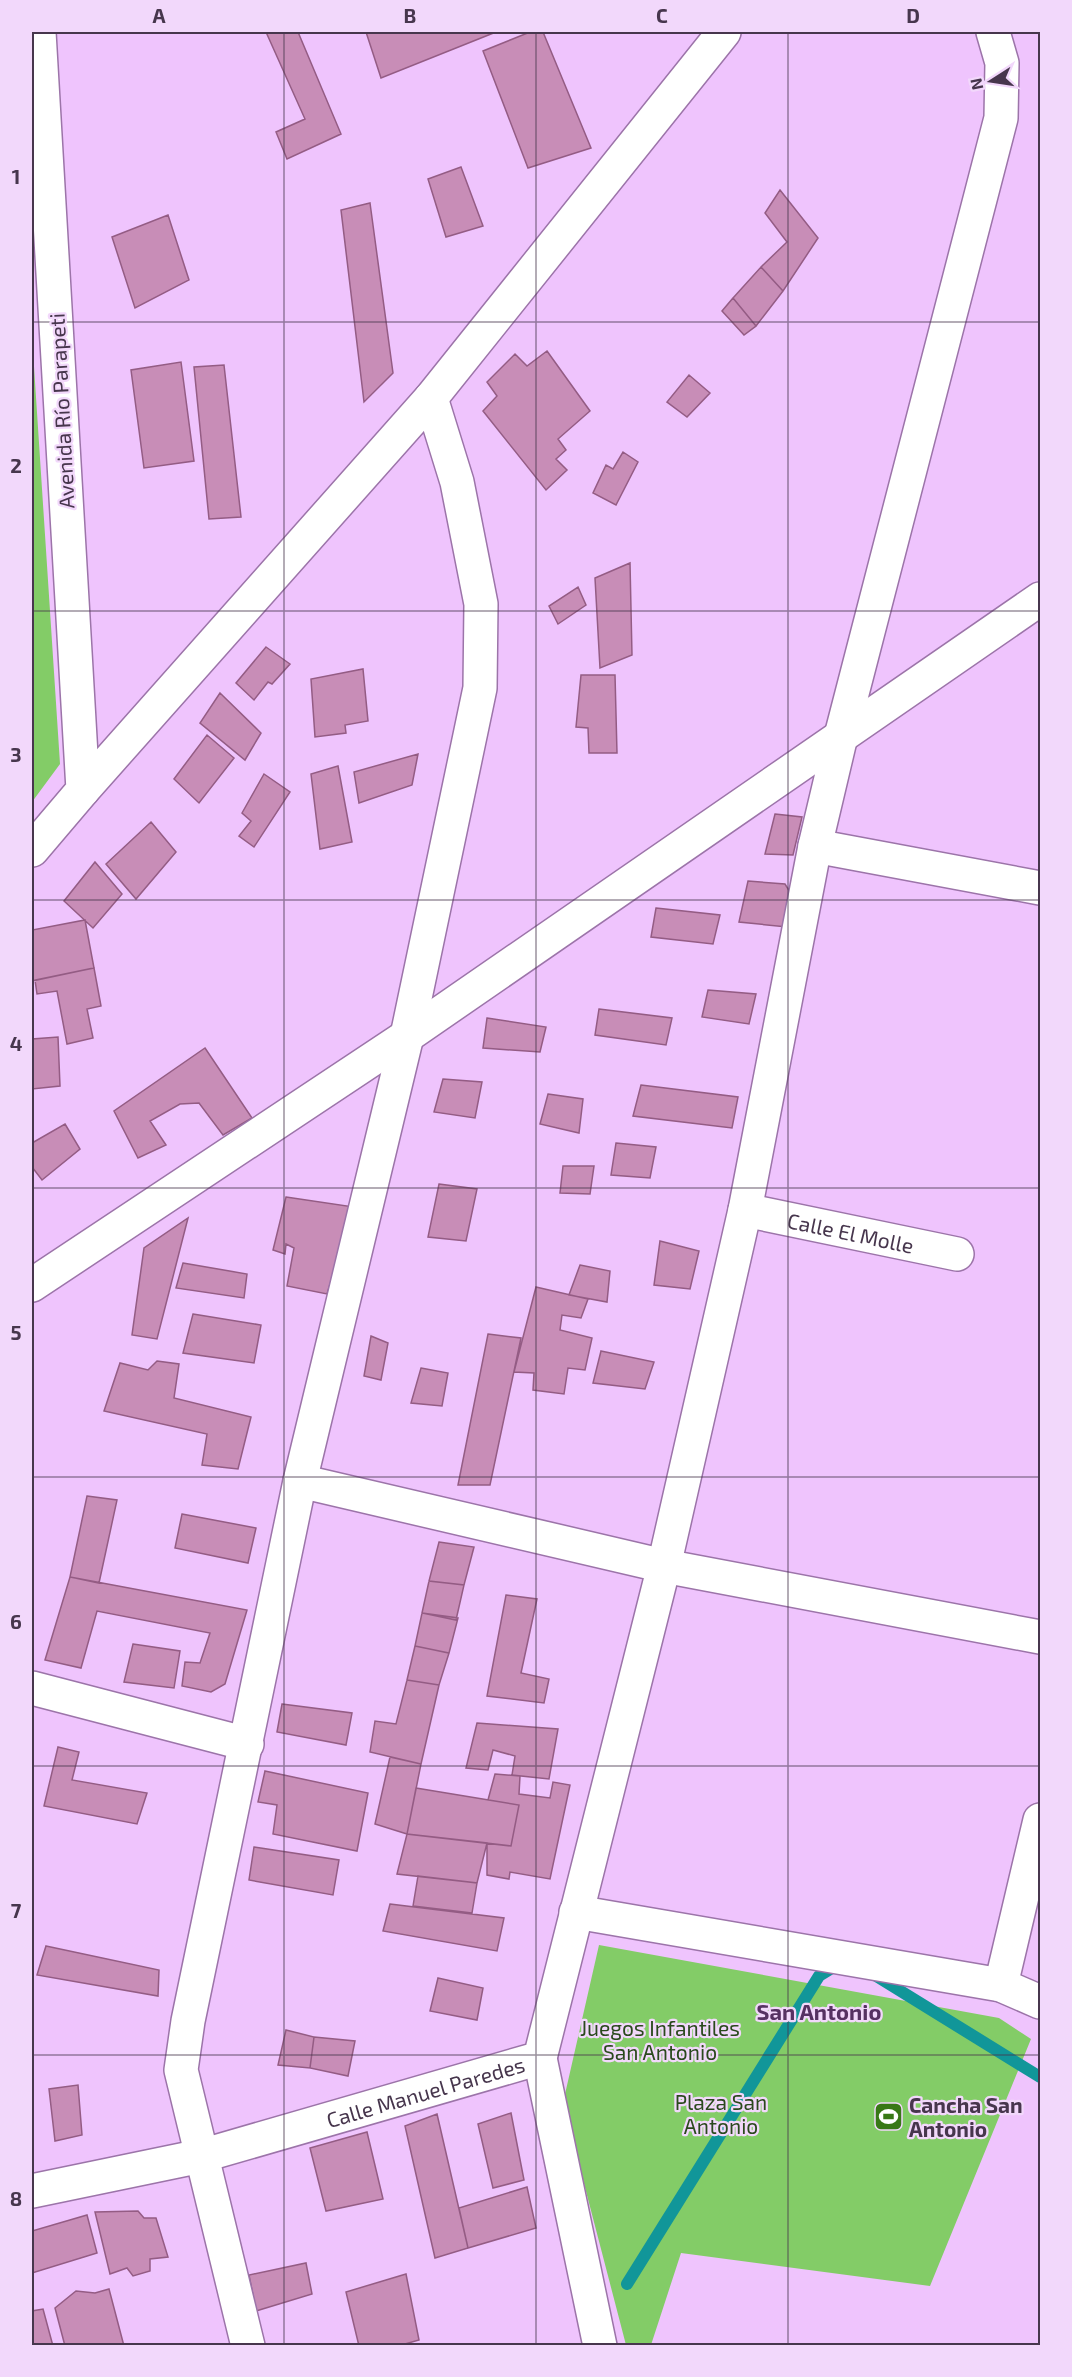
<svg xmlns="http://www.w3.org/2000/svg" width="1072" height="2377" viewBox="0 0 1072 2377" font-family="'Exo 2',sans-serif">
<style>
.green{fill:#83cc67}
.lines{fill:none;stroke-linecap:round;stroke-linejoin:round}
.stream{stroke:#119699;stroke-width:12}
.building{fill:#c88db7;stroke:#945c84;stroke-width:1.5}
.street-casing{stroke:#9c74a9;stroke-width:36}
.secondary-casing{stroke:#9c74a9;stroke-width:36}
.street{stroke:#fff;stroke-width:33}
.secondary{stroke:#fff;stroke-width:33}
.grid{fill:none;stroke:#47364d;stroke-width:1.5;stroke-opacity:0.55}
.labels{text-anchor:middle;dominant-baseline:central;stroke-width:4.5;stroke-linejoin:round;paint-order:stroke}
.street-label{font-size:21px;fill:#47364d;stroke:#f2d8fb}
.park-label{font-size:21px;fill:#2a491d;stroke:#f2d8fb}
.poi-label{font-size:21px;font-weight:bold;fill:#47364d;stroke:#f2d8fb;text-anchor:start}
.neighbourhood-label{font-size:22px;font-weight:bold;fill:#563162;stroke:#f2d8fb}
.neatline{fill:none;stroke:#47364d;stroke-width:2}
.grid-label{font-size:20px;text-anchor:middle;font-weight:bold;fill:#47364d}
</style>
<rect width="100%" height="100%" fill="#efc4fd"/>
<path class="green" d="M 32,336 L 60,764 L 32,802 Z
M 599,1945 L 999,2018 L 1031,2039 L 930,2286 L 681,2253 L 651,2345 L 626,2345 L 563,2103 Z"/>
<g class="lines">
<path class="stream" d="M 873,1974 L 1040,2077
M 627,2284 L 819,1976 L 832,1968 L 841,1968"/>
</g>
<path class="building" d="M 266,32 L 298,32 L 341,134 L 287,159 L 276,132 L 305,119 Z
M 366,32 L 496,32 L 381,78 Z
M 530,32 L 543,32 L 591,148 L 528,168 L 483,51 Z
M 461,167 L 483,226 L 446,237 L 428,179 Z
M 780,190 L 818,238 L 783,291 L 761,267 L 787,242 L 765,213 Z
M 370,203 L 393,373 L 364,402 L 341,210 Z
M 168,215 L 189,280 L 135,308 L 112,237 Z
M 761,267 L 783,291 L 756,326 L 733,298 Z
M 733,298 L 756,326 L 744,335 L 722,311 Z
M 547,351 L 590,411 L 558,439 L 566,450 L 556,459 L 567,470 L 546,490 L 483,411 L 497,396 L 487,382 L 515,354 L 527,366 Z
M 181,362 L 194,461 L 144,468 L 131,370 Z
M 224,365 L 241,517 L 209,519 L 194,367 Z
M 689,375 L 710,393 L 687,417 L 667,402 Z
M 623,452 L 638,462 L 616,505 L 593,493 L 606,465 L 613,469 Z
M 630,563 L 632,655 L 600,668 L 595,578 Z
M 578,587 L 586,605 L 558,624 L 549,606 Z
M 266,647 L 290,664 L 272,684 L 268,682 L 254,700 L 236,683 Z
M 363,669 L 368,721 L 345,725 L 346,733 L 315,737 L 311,679 Z
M 581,675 L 615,675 L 617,753 L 589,753 L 588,728 L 576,727 Z
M 220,693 L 261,733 L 245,760 L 200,723 Z
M 207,735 L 234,758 L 199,803 L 174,779 Z
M 418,754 L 412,785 L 359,803 L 354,772 Z
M 338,766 L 352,842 L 320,849 L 311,774 Z
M 264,774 L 290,792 L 254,847 L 239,836 L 251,821 L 242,813 Z
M 775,814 L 802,817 L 793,855 L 765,854 Z
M 151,822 L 176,852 L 136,899 L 106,864 Z
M 95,862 L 122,894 L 93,928 L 64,901 Z
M 748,881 L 785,884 L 793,897 L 787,927 L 739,922 Z
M 656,908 L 720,915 L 713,944 L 651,937 Z
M 85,920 L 94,968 L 32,981 L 32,930 Z
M 94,968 L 101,1006 L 87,1009 L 93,1038 L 67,1044 L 57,991 L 37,994 L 35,980 Z
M 708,990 L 756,994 L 749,1024 L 702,1017 Z
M 599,1009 L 672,1018 L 666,1045 L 595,1035 Z
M 487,1018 L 546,1027 L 540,1052 L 483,1048 Z
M 58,1037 L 60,1086 L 32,1089 L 32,1039 Z
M 205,1048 L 252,1118 L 223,1135 L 199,1103 L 180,1104 L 150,1121 L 166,1145 L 138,1158 L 114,1111 Z
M 443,1079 L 482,1082 L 475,1118 L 434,1112 Z
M 641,1085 L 738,1097 L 732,1128 L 633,1116 Z
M 548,1094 L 583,1099 L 579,1133 L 540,1124 Z
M 65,1124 L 80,1149 L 42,1180 L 32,1167 L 32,1143 Z
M 616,1143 L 656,1147 L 650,1178 L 611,1175 Z
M 563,1166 L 594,1166 L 590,1194 L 560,1193 Z
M 439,1184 L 477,1189 L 466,1241 L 428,1237 Z
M 286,1197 L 354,1207 L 327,1294 L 287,1286 L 294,1248 L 286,1244 L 285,1254 L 273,1250 Z
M 188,1218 L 157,1339 L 132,1335 L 144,1248 Z
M 660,1241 L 699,1251 L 690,1289 L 654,1285 Z
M 183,1263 L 247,1274 L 244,1298 L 176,1288 Z
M 580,1265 L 610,1271 L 607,1302 L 569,1295 Z
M 536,1287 L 588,1299 L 581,1318 L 562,1315 L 560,1330 L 592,1338 L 585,1370 L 568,1368 L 564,1394 L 533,1390 L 534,1373 L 514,1372 Z
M 193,1314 L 261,1325 L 254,1363 L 183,1353 Z
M 488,1334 L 521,1338 L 490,1485 L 458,1485 Z
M 371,1336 L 388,1343 L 381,1380 L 364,1376 Z
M 601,1351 L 654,1362 L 645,1389 L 593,1383 Z
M 157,1361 L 179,1364 L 174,1398 L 251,1417 L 238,1469 L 202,1465 L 207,1434 L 104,1411 L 120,1363 L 148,1370 Z
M 421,1368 L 448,1373 L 442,1406 L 411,1403 Z
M 87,1496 L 117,1500 L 99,1583 L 70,1577 Z
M 182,1514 L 256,1528 L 248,1563 L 175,1548 Z
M 439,1542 L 474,1547 L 464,1585 L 429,1581 Z
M 70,1577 L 247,1610 L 225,1684 L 211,1692 L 182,1686 L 185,1662 L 200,1663 L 210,1633 L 97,1611 L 81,1668 L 45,1660 Z
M 429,1581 L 464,1585 L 456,1620 L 422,1613 Z
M 506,1595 L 537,1599 L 521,1673 L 549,1679 L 544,1703 L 487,1696 Z
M 422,1613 L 458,1618 L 449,1653 L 415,1646 Z
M 133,1644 L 180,1651 L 174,1688 L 124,1682 Z
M 415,1646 L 449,1653 L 439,1685 L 407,1680 Z
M 407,1680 L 439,1685 L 421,1764 L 370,1752 L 375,1721 L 396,1724 Z
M 282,1704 L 352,1713 L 346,1745 L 277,1732 Z
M 477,1723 L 558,1729 L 549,1779 L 512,1775 L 515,1756 L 493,1750 L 488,1770 L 466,1768 Z
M 58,1747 L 79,1752 L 72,1780 L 147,1793 L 137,1824 L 44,1806 Z
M 390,1757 L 421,1764 L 407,1834 L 375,1824 Z
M 265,1771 L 368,1793 L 357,1851 L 273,1834 L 277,1805 L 258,1802 Z
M 495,1774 L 520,1776 L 519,1794 L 550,1798 L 553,1782 L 570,1785 L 550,1879 L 510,1872 L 509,1879 L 487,1875 L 487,1843 L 511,1846 L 519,1805 L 488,1800 Z
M 416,1788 L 519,1805 L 511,1846 L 407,1834 Z
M 407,1834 L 487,1843 L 477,1883 L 397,1874 Z
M 254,1847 L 339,1860 L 333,1895 L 249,1880 Z
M 418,1876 L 477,1883 L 472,1913 L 413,1906 Z
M 390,1904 L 504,1918 L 497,1951 L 383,1931 Z
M 46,1946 L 159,1970 L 158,1996 L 37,1975 Z
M 438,1978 L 483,1988 L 477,2020 L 430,2011 Z
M 286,2030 L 314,2037 L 310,2068 L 278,2065 Z
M 314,2037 L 355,2041 L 348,2076 L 310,2068 Z
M 78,2085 L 82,2135 L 55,2141 L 49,2089 Z
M 511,2113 L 524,2180 L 493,2188 L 478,2124 Z
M 437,2114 L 468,2248 L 435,2258 L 405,2126 Z
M 367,2132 L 383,2199 L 326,2211 L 310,2148 Z
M 527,2187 L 536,2228 L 468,2248 L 459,2208 Z
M 138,2211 L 144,2218 L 156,2218 L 168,2257 L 150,2259 L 150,2271 L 133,2276 L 127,2268 L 110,2274 L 95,2212 Z
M 87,2215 L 97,2253 L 32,2273 L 32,2231 Z
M 306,2263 L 312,2294 L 256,2311 L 249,2275 Z
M 406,2274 L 419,2340 L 398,2346 L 359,2346 L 346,2292 Z
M 109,2289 L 124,2346 L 65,2346 L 55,2308 L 76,2291 L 95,2293 Z
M 43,2309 L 53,2346 L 32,2346 L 32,2311 Z"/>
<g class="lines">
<defs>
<g id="street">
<path d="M 83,790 L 431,398 L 724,32"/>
<path d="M 815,846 L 1040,888"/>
<path id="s1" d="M 745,1210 L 957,1254"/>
<path d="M 32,1285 L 407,1036 L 1040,599"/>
<path d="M 300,1481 L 664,1566 L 1040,1637"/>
<path d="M 32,1688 L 247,1744"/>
<path d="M 576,1912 L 1001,1985 L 1040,2002"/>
<path d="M 1001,1985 L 1040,1820"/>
<path d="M 540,2058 L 600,2346"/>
<path id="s2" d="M 32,2191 L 201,2156 L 540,2058 L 664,1566 L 745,1210 L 815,846 L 841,736 L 1001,118 L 1002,63 L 993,32"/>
<path d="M 248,2346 L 181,2070 L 188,2021 L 300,1481 L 407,1036 L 480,688 L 481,604 L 457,482 L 431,398"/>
</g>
<path id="secondary" d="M 32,850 L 83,790 L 39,32"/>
</defs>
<use href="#street" class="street-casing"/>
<use href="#secondary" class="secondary-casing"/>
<use href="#street" class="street"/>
<use href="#secondary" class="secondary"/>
</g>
<path class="grid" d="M 284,32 L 284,2346M 536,32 L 536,2346M 788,32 L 788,2346M 32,322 L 1040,322M 32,611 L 1040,611M 32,900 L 1040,900M 32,1188 L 1040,1188M 32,1477 L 1040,1477M 32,1766 L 1040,1766M 32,2055 L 1040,2055"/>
<defs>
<symbol id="stadium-square" viewBox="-11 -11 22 22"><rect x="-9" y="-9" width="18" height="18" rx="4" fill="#387816" stroke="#f2d8fb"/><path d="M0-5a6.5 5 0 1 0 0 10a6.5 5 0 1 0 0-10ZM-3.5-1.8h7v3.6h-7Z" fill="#fff"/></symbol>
</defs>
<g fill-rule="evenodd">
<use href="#stadium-square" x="872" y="2100" width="33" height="33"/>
</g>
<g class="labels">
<g class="street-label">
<text transform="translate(61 411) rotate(-93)">Avenida Río Parapeti</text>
<text stroke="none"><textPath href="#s1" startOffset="108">Calle El Molle</textPath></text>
<text stroke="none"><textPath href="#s2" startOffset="406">Calle Manuel Paredes</textPath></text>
</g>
<g class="park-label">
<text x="660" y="2027">Juegos Infantiles<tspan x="660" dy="24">San Antonio</tspan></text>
<text x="721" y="2101">Plaza San<tspan x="721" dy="24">Antonio</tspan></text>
</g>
<g class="poi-label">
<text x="909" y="2104">Cancha San<tspan x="909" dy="24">Antonio</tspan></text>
</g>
<g class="neighbourhood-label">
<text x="819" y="2011">San Antonio</text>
</g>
</g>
<rect width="1072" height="2377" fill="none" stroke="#f2d8fb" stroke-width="66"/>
<g transform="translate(991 81) rotate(258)" stroke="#f2d8fb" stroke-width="4.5" paint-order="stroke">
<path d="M0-4.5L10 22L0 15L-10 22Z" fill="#47364d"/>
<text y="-9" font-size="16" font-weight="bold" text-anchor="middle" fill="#47364d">N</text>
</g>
<rect x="33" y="33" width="1006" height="2311" class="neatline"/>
<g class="grid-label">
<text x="159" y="23">A</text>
<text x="410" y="23">B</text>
<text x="662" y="23">C</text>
<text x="913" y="23">D</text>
<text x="16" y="184">1</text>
<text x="16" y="473">2</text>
<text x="16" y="762">3</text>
<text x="16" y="1051">4</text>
<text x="16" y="1340">5</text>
<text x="16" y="1629">6</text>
<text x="16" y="1918">7</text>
<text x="16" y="2206">8</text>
</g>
</svg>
